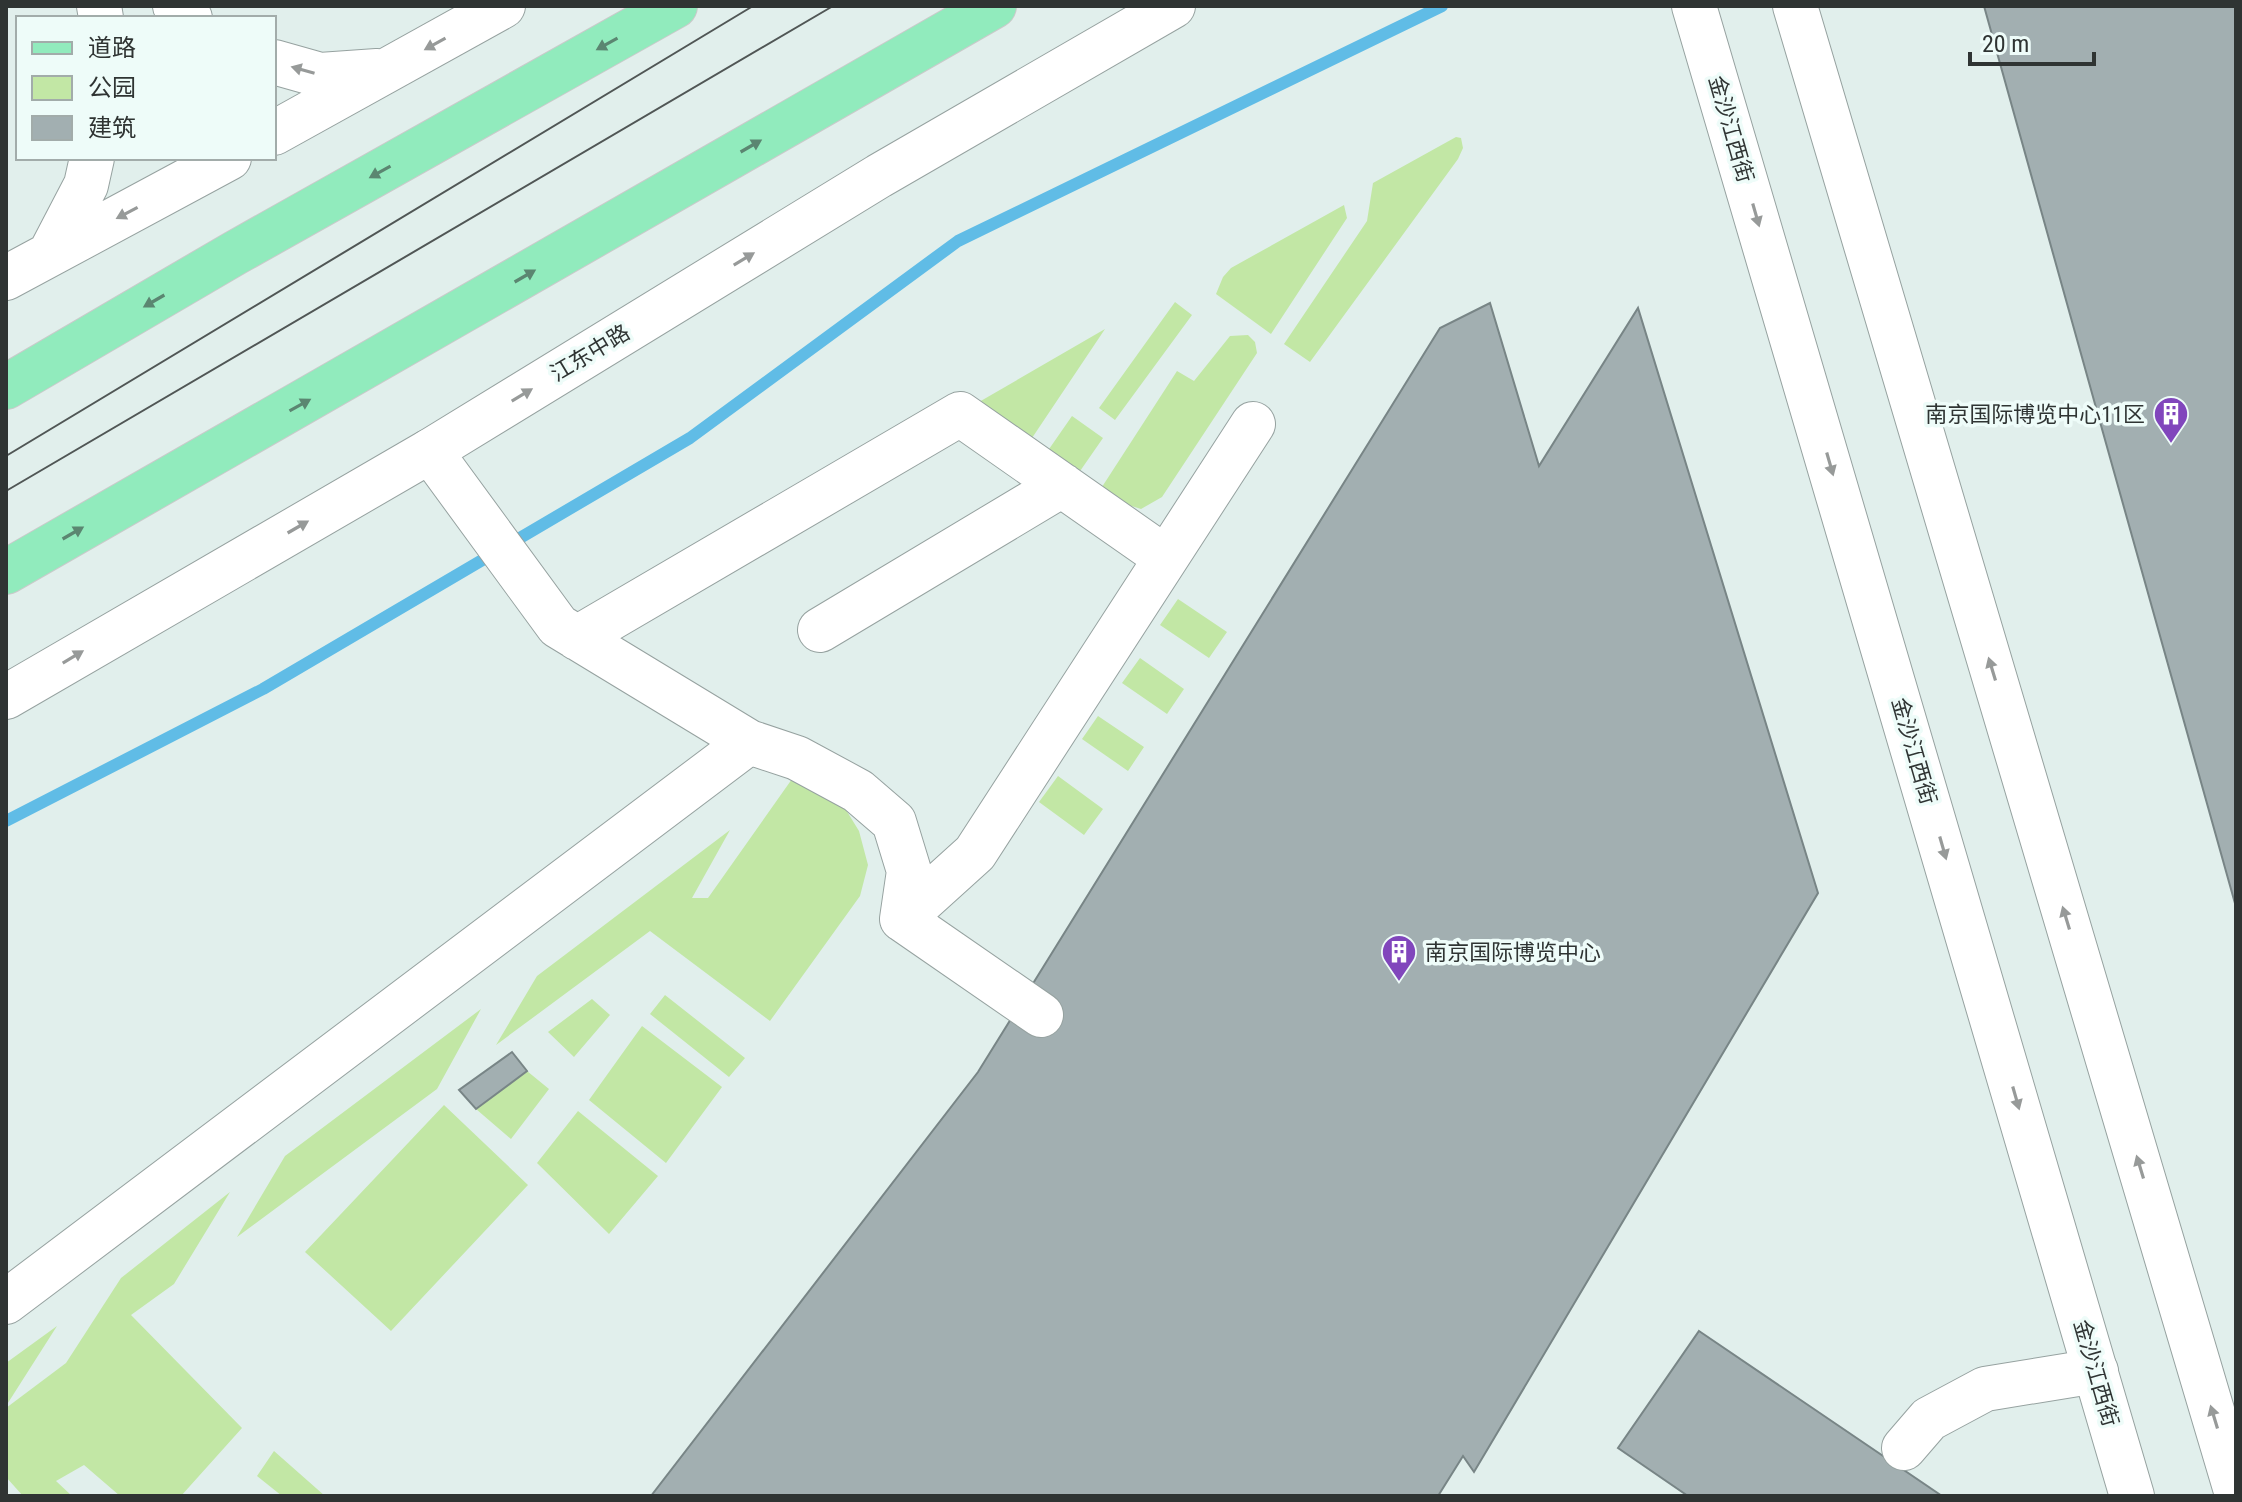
<svg xmlns="http://www.w3.org/2000/svg" width="2242" height="1502" viewBox="0 0 2242 1502" font-family="'Roboto Condensed','Noto Sans SC',sans-serif">
<style>
.green{fill:#c2e7a5}
.lines{fill:none;stroke-linecap:round;stroke-linejoin:round}
.stream{stroke:#60bce6;stroke-width:12}
.building{fill:#a2afb1;stroke:#788586;stroke-width:2}
.street-casing{stroke:#96a2a0;stroke-width:46}
.secondary-casing{stroke:#96a2a0;stroke-width:46}
.primary-casing{stroke:#c9caca;stroke-width:46}
.street{stroke:#fff;stroke-width:44}
.secondary{stroke:#fff;stroke-width:44}
.primary{stroke:#91ebbd;stroke-width:44}
.tram{stroke:#505655;stroke-width:2}
.oneway{fill:#979a99}
.oneway2{fill:#5b8671}
.labels{text-anchor:middle;dominant-baseline:central;stroke-width:7;stroke-linejoin:round;paint-order:stroke}
.street-label{font-size:22px;fill:#2f3433;stroke:#eefcf9}
.poi-label{font-size:22px;fill:#2f3433;stroke:#eefcf9;text-anchor:end}
</style>
<rect width="100%" height="100%" fill="#e1efec"/>
<path class="green" d="M 1456,137 L 1461,138 L 1463,148 L 1458,159 L 1310,362 L 1284,344 L 1367,221 L 1373,183 Z
M 1344,205 L 1347,218 L 1271,334 L 1216,294 L 1223,277 L 1231,268 Z
M 1175,302 L 1192,315 L 1115,420 L 1099,408 Z
M 1105,329 L 1032,438 L 979,402 Z
M 1248,335 L 1255,342 L 1257,353 L 1162,497 L 1141,509 L 1119,502 L 1100,490 L 1177,371 L 1194,381 L 1230,336 Z
M 1072,416 L 1103,438 L 1078,474 L 1047,452 Z
M 1178,599 L 1227,632 L 1209,658 L 1160,625 Z
M 1140,658 L 1184,689 L 1167,714 L 1122,683 Z
M 1098,716 L 1144,747 L 1128,771 L 1082,739 Z
M 1058,776 L 1103,809 L 1084,835 L 1039,802 Z
M 792,779 L 843,805 L 859,831 L 868,865 L 860,896 L 770,1021 L 650,931 L 496,1045 L 537,976 L 730,830 L 692,898 L 708,898 Z
M 665,995 L 745,1058 L 729,1077 L 650,1014 Z
M 592,999 L 610,1015 L 574,1057 L 548,1032 Z
M 481,1009 L 437,1089 L 237,1237 L 285,1156 Z
M 642,1026 L 722,1087 L 666,1163 L 589,1100 Z
M 527,1071 L 549,1089 L 511,1139 L 476,1109 Z
M 444,1105 L 528,1185 L 391,1331 L 305,1252 Z
M 578,1111 L 658,1176 L 609,1234 L 537,1163 Z
M 230,1192 L 174,1284 L 131,1315 L 242,1428 L 181,1496 L 120,1496 L 84,1465 L 56,1481 L 72,1496 L 23,1496 L 6,1477 L 6,1408 L 66,1363 L 121,1278 Z
M 57,1326 L 6,1406 L 6,1363 Z
M 274,1451 L 325,1496 L 282,1496 L 257,1476 Z"/>
<g class="lines">
<path class="stream" d="M 6,821 L 263,689 L 690,438 L 958,241 L 1442,6"/>
</g>
<path class="building" d="M 1984,6 L 2236,6 L 2236,907 L 2095,404 Z
M 1490,303 L 1539,466 L 1638,308 L 1818,893 L 1474,1472 L 1463,1456 L 1438,1496 L 651,1496 L 978,1072 L 1440,328 Z
M 512,1052 L 527,1071 L 476,1109 L 459,1090 Z
M 1699,1331 L 1942,1496 L 1688,1496 L 1618,1448 Z"/>
<g class="lines">
<defs>
<path id="street" d="M 430,451 L 558,626 L 749,742 L 797,758 L 858,791 L 894,822 L 909,871 L 902,919
M 820,630 L 1062,485
M 577,638 L 960,414 L 1166,558
M 902,919 L 975,853 L 1253,424
M 902,919 L 1041,1015
M 6,1302 L 749,742
M 1904,1448 L 1929,1419 L 1985,1389 L 2096,1371"/>
<path id="secondary" d="M 99,6 L 101,18
M 175,6 L 190,18
M 1694,6 L 2132,1496
M 1795,6 L 2236,1491
M 274,62 L 320,75 L 377,71
M 274,133 L 503,6
M 50,254 L 86,185 L 92,158
M 6,278 L 229,158
M 6,697 L 430,451 L 879,176 L 1173,6"/>
<path id="primary" d="M 6,387 L 235,253 L 675,6
M 6,572 L 994,6"/>
</defs>
<use href="#street" class="street-casing"/>
<use href="#secondary" class="secondary-casing"/>
<use href="#primary" class="primary-casing"/>
<use href="#street" class="street"/>
<use href="#secondary" class="secondary"/>
<use href="#primary" class="primary"/>
<path class="tram" d="M 6,456 L 753,6
M 6,491 L 833,6"/>
</g>
<defs><path id="oneway-solid" d="M-6-.8H1V-3.2L6.5 0L1 3.2V.8H-6Z" transform="scale(2)"/></defs>
<g class="oneway">
<use href="#oneway-solid" transform="translate(435 44) rotate(151)"/>
<use href="#oneway-solid" transform="translate(303 70) rotate(-164)"/>
<use href="#oneway-solid" transform="translate(127 213) rotate(152)"/>
<use href="#oneway-solid" transform="translate(1756 215) rotate(74)"/>
<use href="#oneway-solid" transform="translate(744 259) rotate(-31)"/>
<use href="#oneway-solid" transform="translate(522 395) rotate(-31)"/>
<use href="#oneway-solid" transform="translate(1830 464) rotate(74)"/>
<use href="#oneway-solid" transform="translate(298 527) rotate(-30)"/>
<use href="#oneway-solid" transform="translate(73 657) rotate(-31)"/>
<use href="#oneway-solid" transform="translate(1992 669) rotate(-107)"/>
<use href="#oneway-solid" transform="translate(1943 848) rotate(74)"/>
<use href="#oneway-solid" transform="translate(2066 918) rotate(-107)"/>
<use href="#oneway-solid" transform="translate(2016 1098) rotate(74)"/>
<use href="#oneway-solid" transform="translate(2140 1167) rotate(-107)"/>
<use href="#oneway-solid" transform="translate(2214 1417) rotate(-107)"/>
</g>
<g class="oneway2">
<use href="#oneway-solid" transform="translate(607 44) rotate(151)"/>
<use href="#oneway-solid" transform="translate(751 146) rotate(-30)"/>
<use href="#oneway-solid" transform="translate(380 172) rotate(151)"/>
<use href="#oneway-solid" transform="translate(525 276) rotate(-30)"/>
<use href="#oneway-solid" transform="translate(154 301) rotate(150)"/>
<use href="#oneway-solid" transform="translate(300 405) rotate(-29)"/>
<use href="#oneway-solid" transform="translate(73 533) rotate(-30)"/>
</g>
<defs>
<symbol id="building-pin" viewBox="-11 -11 22 30"><path d="M0 17L-7.5 6A9.5 9.5 0 1 1 7.5 6Z" fill="#8146bc" stroke="#eefcf9"/><path d="M-4-6H4V6H1V3H-1V6H-4ZM-2.5-4.3h1.7v1.8h-1.7ZM.8-4.3h1.7v1.8H.8ZM-2.5-1h1.7V.8h-1.7ZM.8-1h1.7V.8H.8Z" fill="#fff"/></symbol>
</defs>
<g fill-rule="evenodd">
<use href="#building-pin" x="2151" y="394" width="40" height="54"/>
<use href="#building-pin" x="1379" y="932" width="40" height="54"/>
</g>
<g class="labels">
<g class="street-label">
<text transform="translate(1731 129) rotate(74)">金沙江西街</text>
<text transform="translate(590 353) rotate(-31)">江东中路</text>
<text transform="translate(1914 751) rotate(74)">金沙江西街</text>
<text transform="translate(2096 1373) rotate(74)">金沙江西街</text>
</g>
<g class="poi-label">
<text x="2145" y="414">南京国际博览中心11区</text>
<text x="1425" y="952" text-anchor="start">南京国际博览中心</text>
</g>
</g>
<rect width="2242" height="1502" fill="none" stroke="#2f3433" stroke-width="16"/>
<rect x="16" y="16" width="260" height="144" fill="#eefcf9" stroke="#a2acaa" stroke-width="2"/>
<rect x="32" y="42" width="40" height="12" fill="#91ebbd" stroke="#a2acaa" stroke-width="2"/>
<text x="88" y="56" font-size="24" fill="#2f3433">道路</text>
<rect x="32" y="76" width="40" height="24" fill="#c2e7a5" stroke="#a2acaa" stroke-width="2"/>
<text x="88" y="96" font-size="24" fill="#2f3433">公园</text>
<rect x="32" y="116" width="40" height="24" fill="#a2afb1" stroke="#a2acaa" stroke-width="2"/>
<text x="88" y="136" font-size="24" fill="#2f3433">建筑</text>
<path d="M1970 52v12h124v-12" fill="none" stroke="#2f3433" stroke-width="4"/>
<text x="1982" y="52" font-size="24" fill="#2f3433" stroke="#eefcf9" stroke-width="6" paint-order="stroke">20 m</text>
</svg>
